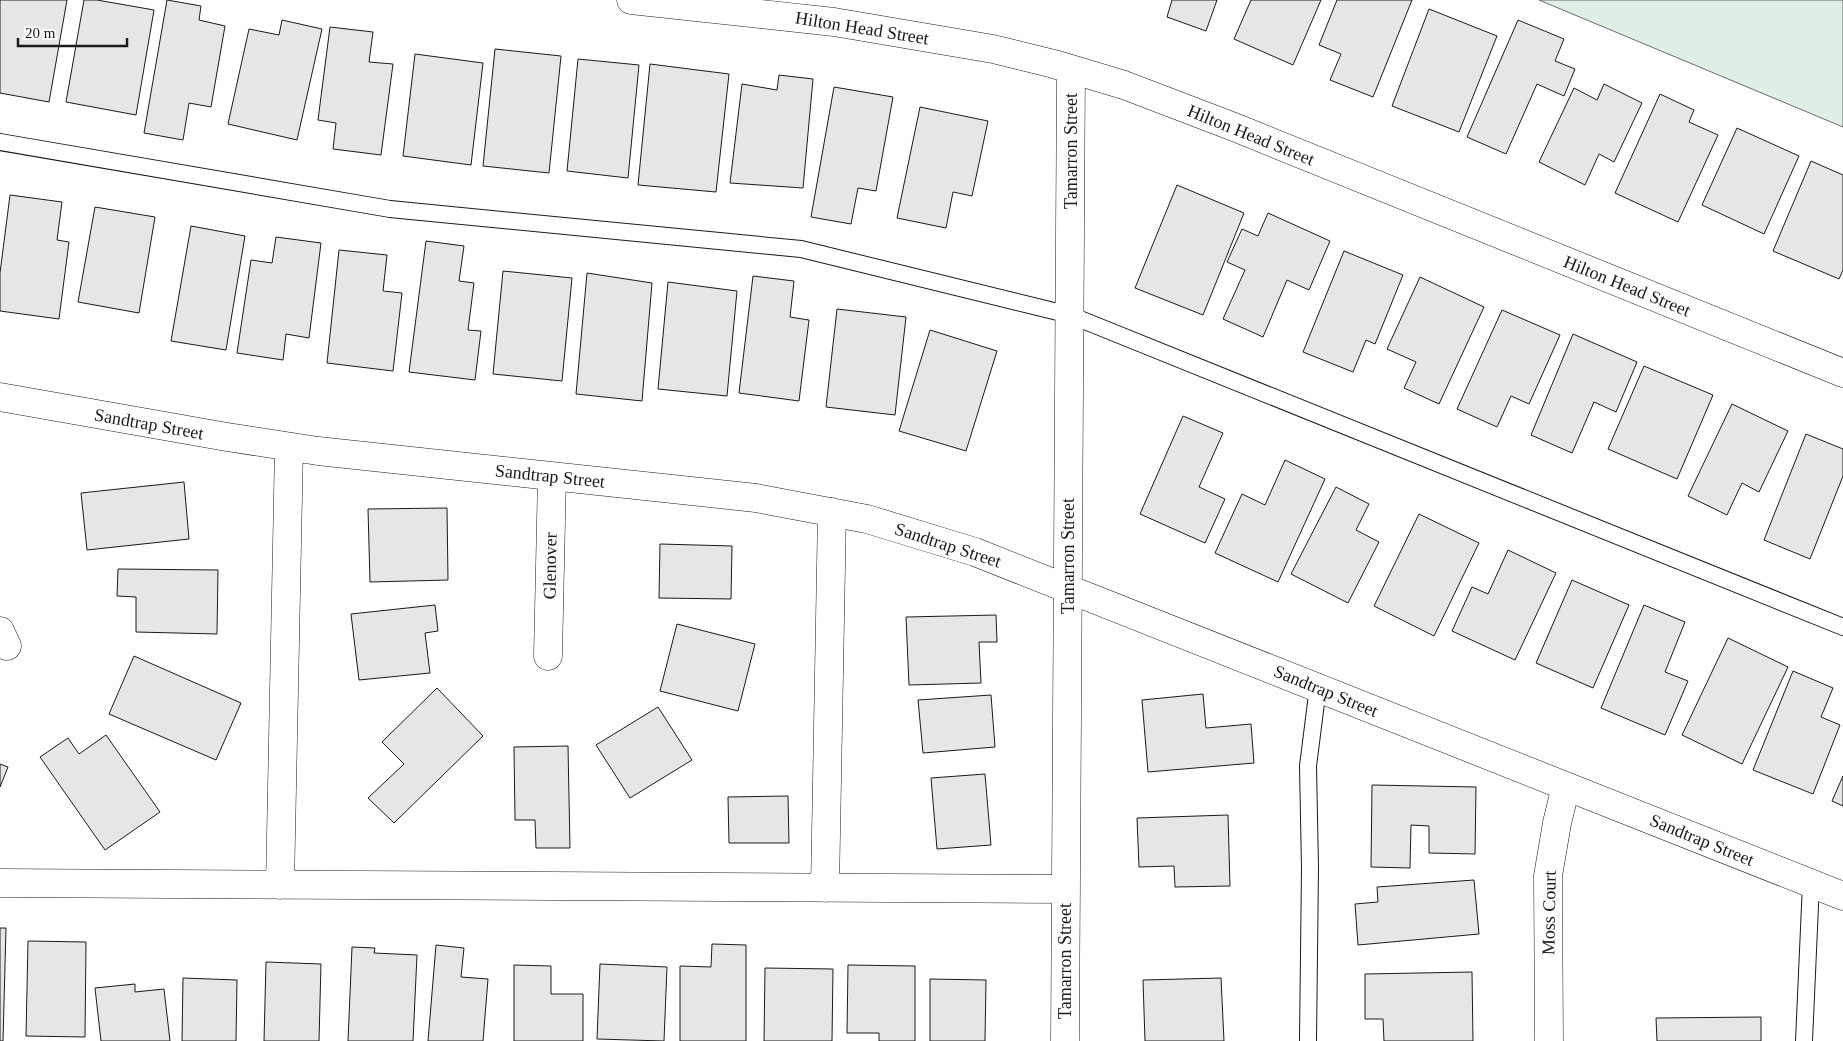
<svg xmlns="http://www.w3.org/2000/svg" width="1843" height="1041" viewBox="0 0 1843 1041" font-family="'Times New Roman',serif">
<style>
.green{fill:#e0efe3;stroke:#6a6a6a}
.building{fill:#e6e6e6;stroke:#1a1a1a}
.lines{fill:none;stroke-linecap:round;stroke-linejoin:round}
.service-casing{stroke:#1a1a1a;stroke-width:18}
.minor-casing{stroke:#1a1a1a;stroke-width:29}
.service{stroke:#fff;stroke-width:16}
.minor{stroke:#fff;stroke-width:28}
.labels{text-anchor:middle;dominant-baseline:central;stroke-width:4;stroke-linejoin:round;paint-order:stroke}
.street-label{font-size:18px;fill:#1a1a1a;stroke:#fff}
</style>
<rect width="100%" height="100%" fill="#fff"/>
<path class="green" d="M 1539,0 L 1843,0 L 1843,127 Z"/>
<path class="building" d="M 0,0 L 67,0 L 49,102 L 0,93 Z
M 84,0 L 97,0 L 154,10 L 136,115 L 66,102 Z
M 167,0 L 201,6 L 199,20 L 225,26 L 211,107 L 189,103 L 183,140 L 144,133 Z
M 1172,0 L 1217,0 L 1206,31 L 1167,17 Z
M 1251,0 L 1321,0 L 1293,65 L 1234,39 Z
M 1337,0 L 1412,0 L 1373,97 L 1330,80 L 1341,54 L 1319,45 Z
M 1429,9 L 1497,36 L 1459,132 L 1392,106 Z
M 282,20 L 322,29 L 297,140 L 228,124 L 249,29 L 279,35 Z
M 1518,20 L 1564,39 L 1555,61 L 1575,69 L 1564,96 L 1537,84 L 1506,154 L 1467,137 Z
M 330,27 L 373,32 L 369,62 L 393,64 L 381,155 L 333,149 L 336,123 L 318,120 Z
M 495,49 L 561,56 L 549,173 L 483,166 Z
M 415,54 L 483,63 L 471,165 L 403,156 Z
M 578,59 L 639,65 L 628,178 L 567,171 Z
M 650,64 L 729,74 L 716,192 L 638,185 Z
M 779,75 L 813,79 L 803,188 L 730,183 L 742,84 L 777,90 Z
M 1604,84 L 1642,103 L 1614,162 L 1599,154 L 1585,185 L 1539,162 L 1574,88 L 1597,100 Z
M 834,87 L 893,97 L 876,191 L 858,188 L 851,224 L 811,217 Z
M 1660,94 L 1694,110 L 1689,122 L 1718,135 L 1678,222 L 1615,193 Z
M 920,107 L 988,121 L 972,196 L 953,192 L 946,228 L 897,218 Z
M 1737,128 L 1799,156 L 1764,234 L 1702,205 Z
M 1811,161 L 1843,175 L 1843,270 L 1839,279 L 1773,251 Z
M 1177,185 L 1244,213 L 1203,315 L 1135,288 Z
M 10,195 L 62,202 L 57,240 L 69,242 L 59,319 L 0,311 L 0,273 Z
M 95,207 L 155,217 L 139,313 L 78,302 Z
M 1268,213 L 1330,241 L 1309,290 L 1287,280 L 1263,337 L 1223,319 L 1245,270 L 1227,262 L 1242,229 L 1258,236 Z
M 191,226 L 245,236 L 226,350 L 171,341 Z
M 276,237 L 321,243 L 309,338 L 286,334 L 283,360 L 237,353 L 251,260 L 272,263 Z
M 426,241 L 464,246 L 459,281 L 474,283 L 468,330 L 481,331 L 475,380 L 409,372 Z
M 339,250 L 387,255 L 383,291 L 402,293 L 393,371 L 327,363 Z
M 1344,251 L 1403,275 L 1375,344 L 1366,340 L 1353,372 L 1303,352 Z
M 503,271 L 572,278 L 562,381 L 493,374 Z
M 587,273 L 652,283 L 642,401 L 576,394 Z
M 753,276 L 794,281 L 790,317 L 809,320 L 799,401 L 739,393 Z
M 1420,277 L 1484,307 L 1439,404 L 1404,388 L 1416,362 L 1387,349 Z
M 668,282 L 737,291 L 727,396 L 658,389 Z
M 837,309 L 906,317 L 895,415 L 826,407 Z
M 1502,310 L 1560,335 L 1529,404 L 1511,396 L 1497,427 L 1457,409 Z
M 930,330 L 997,351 L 966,451 L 899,431 Z
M 1573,334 L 1637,362 L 1616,412 L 1594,402 L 1572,453 L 1531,435 Z
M 1644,366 L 1713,395 L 1677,479 L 1608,449 Z
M 1732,404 L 1788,431 L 1759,492 L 1742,483 L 1727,515 L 1688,496 Z
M 1183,416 L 1223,433 L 1199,487 L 1225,499 L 1205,543 L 1140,514 Z
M 1806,434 L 1843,449 L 1843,476 L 1810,559 L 1764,540 Z
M 1285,460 L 1325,479 L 1278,582 L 1215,553 L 1242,494 L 1265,505 Z
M 184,482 L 189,539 L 87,550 L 81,493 Z
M 1336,487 L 1369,504 L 1356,530 L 1379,542 L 1348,603 L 1291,574 Z
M 447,508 L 448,580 L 370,582 L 368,509 Z
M 1419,514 L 1479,543 L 1434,636 L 1374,606 Z
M 660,544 L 732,546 L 731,599 L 659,598 Z
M 1508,550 L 1556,573 L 1515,660 L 1452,631 L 1472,587 L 1488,594 Z
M 118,569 L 218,570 L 217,634 L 136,632 L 136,597 L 117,596 Z
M 1572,580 L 1629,605 L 1593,688 L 1536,663 Z
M 435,605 L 438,631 L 425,633 L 430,673 L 359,680 L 351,614 Z
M 1644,605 L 1685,622 L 1665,672 L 1688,681 L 1665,735 L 1601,708 Z
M 996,615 L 997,642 L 979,642 L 981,683 L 909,685 L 906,617 Z
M 677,624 L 755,644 L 738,711 L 660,691 Z
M 1728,638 L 1788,667 L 1742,764 L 1682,735 Z
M 134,656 L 241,703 L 216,760 L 109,714 Z
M 1793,671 L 1833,688 L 1821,717 L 1840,725 L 1813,794 L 1753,770 Z
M 437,688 L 483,736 L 394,823 L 368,798 L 404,764 L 382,742 Z
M 1203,694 L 1206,728 L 1251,724 L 1254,763 L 1148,772 L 1142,700 Z
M 991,695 L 995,747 L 923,753 L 918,700 Z
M 658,707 L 692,760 L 630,798 L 596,745 Z
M 106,735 L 160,812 L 105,850 L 40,757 L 68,738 L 79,754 Z
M 568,746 L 570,848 L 536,848 L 535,820 L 515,820 L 514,747 Z
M 0,764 L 8,767 L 0,787 Z
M 985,774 L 991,845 L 937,849 L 931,778 Z
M 1843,776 L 1843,806 L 1832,801 Z
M 1372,785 L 1476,787 L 1475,854 L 1429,853 L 1429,826 L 1411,825 L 1410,868 L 1371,867 Z
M 788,796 L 789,843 L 729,843 L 728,797 Z
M 1228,815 L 1230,886 L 1175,887 L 1174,866 L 1139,867 L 1137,818 Z
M 1474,880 L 1479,934 L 1358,945 L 1355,904 L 1378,902 L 1377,887 Z
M 0,928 L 6,928 L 3,1041 L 0,1041 Z
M 28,941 L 86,942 L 85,1037 L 26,1036 Z
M 712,944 L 746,945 L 746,1041 L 680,1041 L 680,966 L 711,967 Z
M 436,945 L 464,948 L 461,977 L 488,979 L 483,1041 L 428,1041 Z
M 352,947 L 375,948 L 374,953 L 417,955 L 413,1041 L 348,1041 Z
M 266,962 L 321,964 L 319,1041 L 264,1041 Z
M 600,964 L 667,967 L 664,1041 L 597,1039 Z
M 514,965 L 551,966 L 551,994 L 583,994 L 583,1041 L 514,1041 Z
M 848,965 L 915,966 L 915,1041 L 879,1041 L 879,1033 L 847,1033 Z
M 765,968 L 833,969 L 832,1041 L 764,1041 Z
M 1472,972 L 1473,1041 L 1384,1041 L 1383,1019 L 1365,1019 L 1365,974 Z
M 183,978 L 237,980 L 236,1041 L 182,1041 Z
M 1221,978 L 1224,1041 L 1145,1041 L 1143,980 Z
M 930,979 L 986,980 L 985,1041 L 930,1041 Z
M 135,984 L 135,992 L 164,989 L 170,1041 L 101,1041 L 95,988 Z
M 1761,1017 L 1761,1041 L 1657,1041 L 1656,1018 Z"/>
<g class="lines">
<defs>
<path id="service" d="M 0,142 L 390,209 L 801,249 L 1070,315 L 1843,627
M 1308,1041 L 1310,868 L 1308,766 L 1318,687
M 1804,1041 L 1811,883"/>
<path id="minor" d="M 631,0 L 834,22 L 993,49 L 1054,64 L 1124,85 L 1234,127 L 1843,373
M 0,397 L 227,437 L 318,451 L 756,498 L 867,519 L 975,552 L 1843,896
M 0,631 L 7,646
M 548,656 L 552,476
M 0,883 L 1066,889
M 280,885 L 289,447
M 825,888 L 832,512
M 1065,1041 L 1071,70
M 1549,1041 L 1548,876 L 1557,823 L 1566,786"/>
</defs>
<use href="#service" class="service-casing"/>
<use href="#minor" class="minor-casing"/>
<use href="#service" class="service"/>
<use href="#minor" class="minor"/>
</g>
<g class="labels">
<g class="street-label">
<text transform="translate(862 28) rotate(9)">Hilton Head Street</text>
<text transform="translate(1251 135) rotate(22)">Hilton Head Street</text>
<text transform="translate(1071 151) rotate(-90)">Tamarron Street</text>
<text transform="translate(1627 286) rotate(22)">Hilton Head Street</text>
<text transform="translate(149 424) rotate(10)">Sandtrap Street</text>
<text transform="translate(550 476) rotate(6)">Sandtrap Street</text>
<text transform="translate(948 545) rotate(18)">Sandtrap Street</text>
<text transform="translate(1068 556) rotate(-90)">Tamarron Street</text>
<text transform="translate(550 566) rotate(-89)">Glenover</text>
<text transform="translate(1326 691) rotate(22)">Sandtrap Street</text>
<text transform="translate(1702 840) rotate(22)">Sandtrap Street</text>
<text transform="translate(1549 913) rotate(-89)">Moss Court</text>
<text transform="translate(1065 961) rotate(-90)">Tamarron Street</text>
</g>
</g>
<path d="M18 38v8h109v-8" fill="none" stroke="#1a1a1a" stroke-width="2.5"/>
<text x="25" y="38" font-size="15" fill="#1a1a1a" stroke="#ffffff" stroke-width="4" paint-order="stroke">20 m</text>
</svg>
